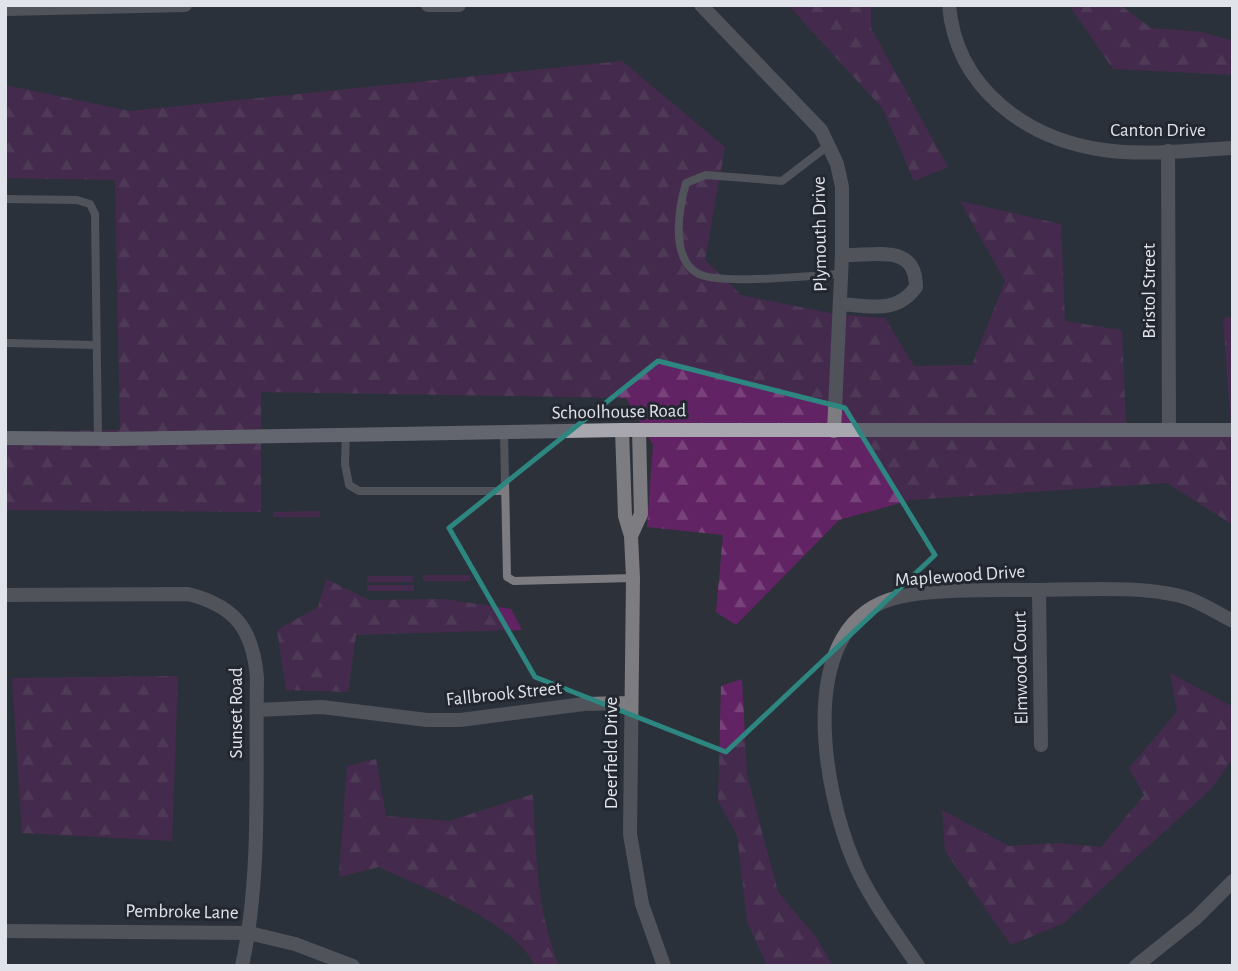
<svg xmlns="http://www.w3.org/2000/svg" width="1238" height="971" viewBox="0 0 1238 971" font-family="'Alegreya Sans',sans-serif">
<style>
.forest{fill:url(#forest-firs)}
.pitch{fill:#622364}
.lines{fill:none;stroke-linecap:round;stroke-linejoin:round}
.lane{stroke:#7d7c81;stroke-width:8}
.street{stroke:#7d7c81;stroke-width:14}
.secondary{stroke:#a8a7af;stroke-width:14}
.marked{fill:none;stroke:#2e8680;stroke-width:5;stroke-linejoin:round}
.labels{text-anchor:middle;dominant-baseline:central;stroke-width:6;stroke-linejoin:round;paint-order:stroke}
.street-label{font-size:19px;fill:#e0e3e9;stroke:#232730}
</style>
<defs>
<pattern id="forest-firs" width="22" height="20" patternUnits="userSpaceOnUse" patternTransform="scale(1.75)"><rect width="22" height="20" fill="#622364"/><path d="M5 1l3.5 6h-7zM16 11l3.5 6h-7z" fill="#78437a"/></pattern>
</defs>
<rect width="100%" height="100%" fill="#2c313a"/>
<path class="forest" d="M 788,5 L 871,5 L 871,28 L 948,167 L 914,181 L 883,109 Z
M 1069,5 L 1120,5 L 1151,28 L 1202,32 L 1233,41 L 1233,75 L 1113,69 Z
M 622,61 L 725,147 L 705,260 L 741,295 L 835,314 L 885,318 L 914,366 L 972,365 L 1005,281 L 960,201 L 1061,224 L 1065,321 L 1122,330 L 1126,428 L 1231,429 L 1223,318 L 1233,317 L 1233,525 L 1167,483 L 911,500 L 839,520 L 736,625 L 716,612 L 723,535 L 647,527 L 653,445 L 626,398 L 261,392 L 261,512 L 5,510 L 5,432 L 120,430 L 115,180 L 5,178 L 5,85 L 130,111 Z
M 326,579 L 369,600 L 443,599 L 511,609 L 522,630 L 356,635 L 348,692 L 286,690 L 277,630 L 318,607 Z
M 1170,673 L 1233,707 L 1233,758 L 1211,789 L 1064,923 L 1011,945 L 945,851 L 942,810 L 1009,846 L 1059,843 L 1101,847 L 1144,795 L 1129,768 L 1177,712 Z
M 178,676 L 172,841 L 22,833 L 12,678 Z
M 742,679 L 747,775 L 778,892 L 816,937 L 833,966 L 767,966 L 747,921 L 737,835 L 718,801 L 721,686 Z
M 376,759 L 386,816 L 449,821 L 533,794 C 536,853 536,910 559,966 L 535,966 C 512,919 424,889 379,867 L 339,877 L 347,766 Z"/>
<path class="pitch" d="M 320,511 L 320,517 L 273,517 L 273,512 Z
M 423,575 L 470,575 L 470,581 L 423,581 Z
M 367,576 L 413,576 L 414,582 L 367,582 Z
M 367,585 L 414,585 L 414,591 L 367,591 Z"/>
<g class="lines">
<path class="lane" d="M 829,145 L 782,181 L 706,175 L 686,183 C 679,207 670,257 697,273 C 717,286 814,275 841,274
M 5,199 L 77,200 L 90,204 L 95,214 L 98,439
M 7,343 L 94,345
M 504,432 L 507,577 L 514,581 L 633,578
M 346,433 L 345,464 L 349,485 L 359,491 L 505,491"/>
<path class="street" d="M 428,5 L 459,5
M 701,5 L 821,130 L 837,164 L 842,187 L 842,255 L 834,431
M 949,5 C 956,88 1026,139 1104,150 C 1145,156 1191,150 1233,148
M 5,9 L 185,5
M 1168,151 L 1169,430
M 840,304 C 870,306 897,314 916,287 C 916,243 876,256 842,255
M 622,430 L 625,516 L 631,536 L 633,578 L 630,834 L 642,904 L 664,966
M 631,536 L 641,514 L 639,430
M 1039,590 L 1041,745
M 5,595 L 188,594 C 236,606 253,630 257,678 C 255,773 262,873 242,966
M 257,710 L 322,707 L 427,720 L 460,720 L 584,704 L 630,703
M 5,931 L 249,933 L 295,944 L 353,966
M 918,966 C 896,933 869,898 854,862 C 823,790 792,621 899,597 C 932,589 991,590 1026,590 C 1072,590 1148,584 1190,599 C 1205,605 1219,614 1233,621
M 1136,966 L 1196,918 L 1233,881"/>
<path class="secondary" d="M 5,438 L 113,439 L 622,430 L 1233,430"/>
</g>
<path d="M0 0H1238V971H0ZM 658,361 L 845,408 L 935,555 L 726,752 L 535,677 L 449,528 Z" fill="#2c313a" fill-opacity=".55" fill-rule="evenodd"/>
<path class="marked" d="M 658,361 L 845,408 L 935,555 L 726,752 L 535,677 L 449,528 Z"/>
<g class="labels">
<g class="street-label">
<text x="1158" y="130">Canton Drive</text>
<text transform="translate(820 234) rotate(-91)">Plymouth Drive</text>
<text transform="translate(1149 291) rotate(-90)">Bristol Street</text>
<text transform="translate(619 412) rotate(-1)">Schoolhouse Road</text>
<text transform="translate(960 576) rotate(-4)">Maplewood Drive</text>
<text transform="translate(1021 668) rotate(-91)">Elmwood Court</text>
<text transform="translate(504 694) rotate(-6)">Fallbrook Street</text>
<text transform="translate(236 713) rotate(-90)">Sunset Road</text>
<text transform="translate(611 753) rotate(-90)">Deerfield Drive</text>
<text transform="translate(182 912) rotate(1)">Pembroke Lane</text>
</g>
</g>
<rect width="1238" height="971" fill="none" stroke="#e0e3e9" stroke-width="14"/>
</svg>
